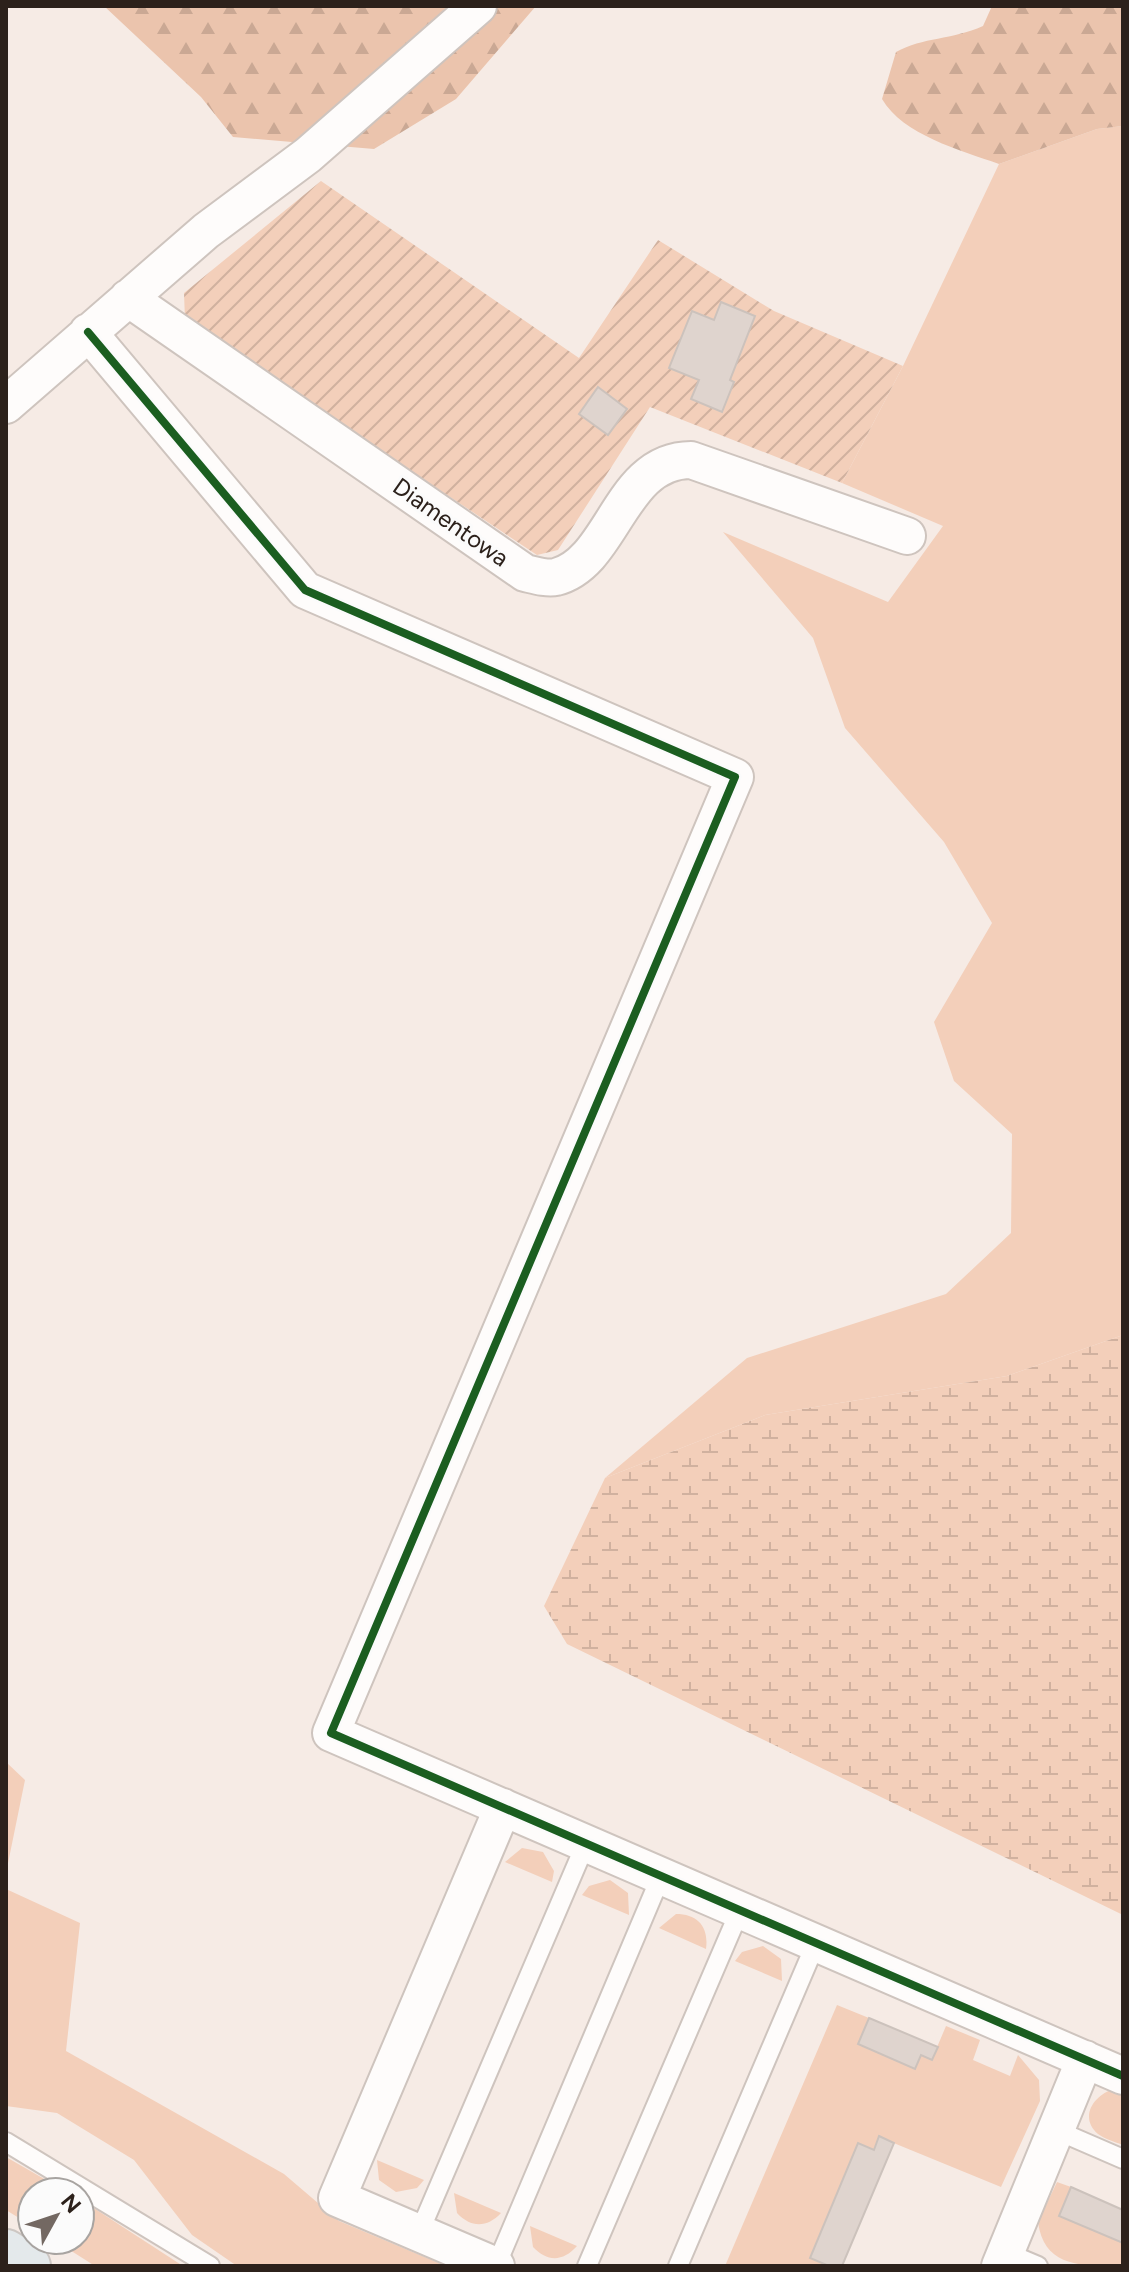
<svg xmlns="http://www.w3.org/2000/svg" width="1129" height="2272" viewBox="0 0 1129 2272" font-family="Figtree,sans-serif">
<style>
.grass{fill:#f3cfba}
.forest{fill:url(#forest-firs)}
.wetland{fill:url(#wetland-marsh)}
.garden{fill:url(#garden-furrows)}
.building{fill:#dfd4ce;stroke:#ccc2bc;stroke-width:2}
.lines{fill:none;stroke-linecap:round;stroke-linejoin:round}
.lane-casing{stroke:#cec4be;stroke-width:22}
.street-casing{stroke:#cec4be;stroke-width:40}
.primary-casing{stroke:#cdc7c3;stroke-width:48}
.lane{stroke:#fefcfb;stroke-width:18}
.street{stroke:#fefcfb;stroke-width:36}
.primary{stroke:#e4e9eb;stroke-width:44}
.cycleway-casing{stroke:#fbfbfb;stroke-width:13}
.cycleway{stroke:#1b5e20;stroke-width:8}
.labels{text-anchor:middle;dominant-baseline:central;stroke-width:6;stroke-linejoin:round;paint-order:stroke}
.street-label{font-size:24px;fill:#2c211b;stroke:#fbfbfb}
</style>
<defs>
<pattern id="forest-firs" width="22" height="20" patternUnits="userSpaceOnUse" patternTransform="scale(2)"><rect width="22" height="20" fill="#ebc4ad"/><path d="M5 1l3.5 6h-7zM16 11l3.5 6h-7z" fill="#caa894"/></pattern>
<pattern id="wetland-marsh" width="20" height="14" patternUnits="userSpaceOnUse" patternTransform="scale(2)"><rect width="20" height="14" fill="#f3cfba"/><path d="M1 5h8M5 5V1M11 12h8M15 12V8" fill="none" stroke="#d0b19f"/></pattern>
<pattern id="garden-furrows" width="10" height="10" patternUnits="userSpaceOnUse" patternTransform="scale(2)"><rect width="10" height="10" fill="#f3cfba"/><path d="M-1 1l2-2M0 10L10 0M9 11l2-2" fill="none" stroke="#d0b19f"/></pattern>
</defs>
<rect width="100%" height="100%" fill="#f6ebe5"/>
<path class="grass" d="M 1123,126 L 1123,1335 L 1007,1376 L 765,1415 L 605,1478 L 747,1358 L 946,1294 L 1011,1233 L 1012,1134 L 954,1081 L 934,1022 L 992,923 L 944,842 L 845,728 L 813,638 L 723,532 L 888,602 L 943,526 L 842,483 L 903,366 L 999,164 L 1097,129 Z
M 6,1762 L 25,1780 L 6,1873 Z
M 522,1848 L 543,1852 L 554,1871 L 552,1882 L 505,1862 Z
M 610,1880 L 628,1893 L 629,1915 L 582,1895 L 589,1886 Z
M 6,1889 L 80,1923 L 66,2051 L 284,2174 L 339,2221 L 446,2266 L 237,2266 L 192,2235 L 134,2160 L 57,2113 L 6,2106 Z
M 676,1914 C 698,1914 709,1927 706,1949 L 659,1928 Z
M 763,1946 L 781,1959 L 782,1981 L 735,1961 L 742,1952 Z
M 837,2005 L 869,2018 L 859,2043 L 915,2068 L 921,2055 L 932,2059 L 946,2026 L 980,2040 L 973,2060 L 1010,2076 L 1018,2055 L 1039,2080 L 1040,2101 L 1001,2187 L 879,2137 L 874,2150 L 858,2143 L 810,2257 L 829,2266 L 725,2266 Z
M 1114,2089 L 1123,2092 L 1123,2145 C 1115,2142 1105,2139 1098,2134 C 1078,2117 1095,2094 1114,2089 Z
M 6,2157 L 67,2192 L 32,2192 L 32,2226 L 6,2210 Z
M 377,2160 L 424,2180 L 417,2188 L 396,2192 L 379,2180 Z
M 1057,2182 L 1071,2187 L 1059,2216 L 1123,2243 L 1123,2266 C 1085,2266 1044,2269 1038,2222 Z
M 454,2193 L 501,2213 C 487,2228 471,2228 457,2213 Z
M 80,2200 L 89,2205 L 183,2266 L 95,2266 L 54,2240 L 80,2240 Z
M 530,2226 L 577,2246 C 563,2262 547,2262 533,2247 Z"/>
<path class="forest" d="M 104,6 L 536,6 L 456,99 L 374,149 L 233,137 L 201,97 Z
M 992,6 L 1123,6 L 1123,126 L 1097,129 L 999,164 C 960,150 903,135 882,99 L 896,52 C 923,37 952,40 983,26 Z"/>
<path class="wetland" d="M 1123,1335 L 1123,1915 L 567,1644 L 544,1606 L 605,1478 L 765,1415 L 1007,1376 Z"/>
<path class="garden" d="M 321,181 L 579,358 L 658,240 L 774,311 L 903,366 L 842,483 L 650,407 L 558,550 L 537,555 L 185,320 L 184,293 Z"/>
<path class="building" d="M 721,302 L 755,316 L 730,380 L 734,382 L 722,412 L 691,399 L 699,380 L 669,368 L 692,311 L 714,320 Z
M 598,387 L 627,409 L 608,435 L 579,414 Z
M 869,2018 L 938,2047 L 932,2060 L 921,2055 L 915,2069 L 858,2044 Z
M 879,2136 L 894,2143 L 842,2266 L 829,2266 L 810,2258 L 858,2143 L 874,2150 Z
M 1071,2187 L 1123,2210 L 1123,2243 L 1059,2216 Z"/>
<g class="lines">
<defs>
<path id="lane" d="M 1056,2130 L 1123,2159
M 6,2142 L 210,2266
M 419,2233 L 586,1843
M 1005,2252 L 1038,2266
M 496,2266 L 661,1876
M 587,2266 L 740,1910
M 678,2266 L 816,1943"/>
<path id="street" d="M 128,298 L 525,573 C 534,575 547,579 556,577 C 614,562 619,460 691,460 L 907,536
M 88,332 L 305,590 L 735,777 L 331,1733 L 1123,2076
M 6,405 L 206,231 L 308,155 L 478,6
M 496,2266 L 337,2198 L 503,1807
M 1000,2266 L 1085,2059"/>
<path id="primary" d="M 6,2252 L 28,2266"/>
</defs>
<use href="#lane" class="lane-casing"/>
<use href="#street" class="street-casing"/>
<use href="#primary" class="primary-casing"/>
<use href="#lane" class="lane"/>
<use href="#street" class="street"/>
<use href="#primary" class="primary"/>
<defs>
<path id="cycleway" d="M 88,332 L 305,590 L 735,777 L 331,1733 L 1123,2076"/>
</defs>
<use href="#cycleway" class="cycleway-casing"/>
<use href="#cycleway" class="cycleway"/>
</g>
<g class="labels">
<g class="street-label">
<text transform="translate(451 522) rotate(35)">Diamentowa</text>
</g>
</g>
<rect width="1129" height="2272" fill="none" stroke="#2c211b" stroke-width="16"/>
<g transform="translate(56 2216) rotate(50)"><circle r="38" fill="#fbfbfb" stroke="#a8a4a1" stroke-width="2"/>
<path d="M0-6L14 30L0 20L-14 30Z" fill="#736862"/>
<text y="-12" font-size="22" font-weight="bold" text-anchor="middle" fill="#2c211b">N</text>
</g>
</svg>
